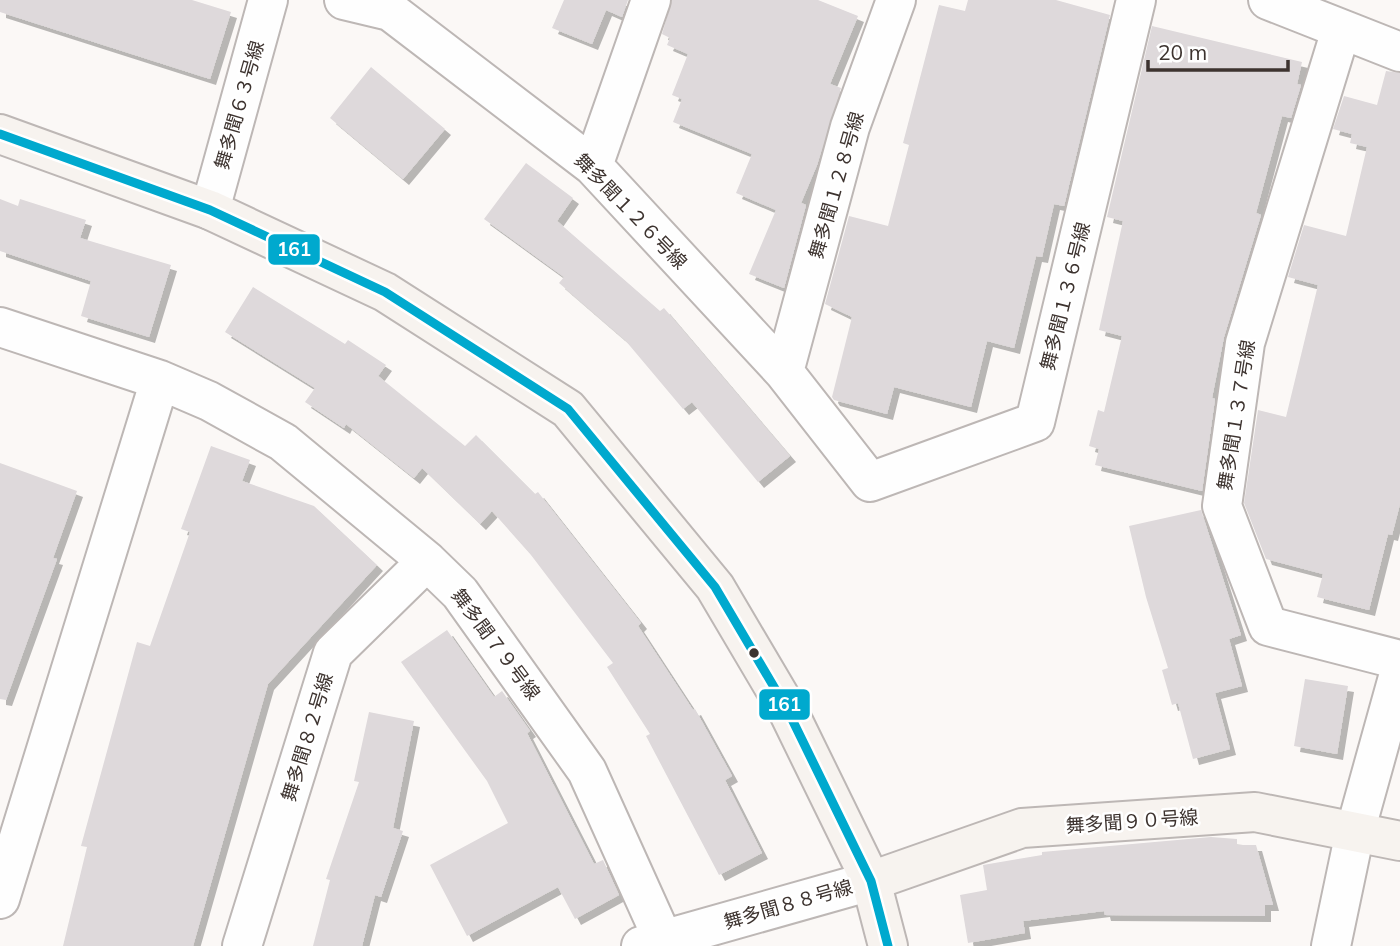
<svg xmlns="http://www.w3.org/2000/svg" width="1400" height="946" viewBox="0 0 1400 946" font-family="Mulish,'Noto Sans JP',sans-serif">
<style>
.building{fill:#ded9db;filter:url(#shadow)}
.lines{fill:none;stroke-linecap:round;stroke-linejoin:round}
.street-casing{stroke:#bdb7b5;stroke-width:42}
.secondary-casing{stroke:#bdb7b5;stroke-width:42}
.street{stroke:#fefefe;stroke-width:38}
.secondary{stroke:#f7f3ef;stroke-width:38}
.bus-1-casing{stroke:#fff;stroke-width:14}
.bus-1{stroke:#00a9ce;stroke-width:9}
.bus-dot{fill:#3d332f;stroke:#fff;stroke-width:2.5}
.labels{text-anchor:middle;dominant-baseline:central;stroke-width:5;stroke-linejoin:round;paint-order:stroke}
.street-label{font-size:19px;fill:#3d332f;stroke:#fff}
.line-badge{stroke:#fff;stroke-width:2.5}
.badge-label{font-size:19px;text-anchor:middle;font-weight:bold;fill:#fff}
</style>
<defs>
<filter id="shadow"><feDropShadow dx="6" dy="6" stdDeviation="0" flood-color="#0004"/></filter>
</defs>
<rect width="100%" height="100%" fill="#fbf8f6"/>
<path class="building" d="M 0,0 L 192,0 L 231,12 L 210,79 L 0,12 Z
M 564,0 L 628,0 L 622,17 L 606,10 L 592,44 L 552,28 Z
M 672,0 L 818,0 L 858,16 L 830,84 L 841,88 L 817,165 L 801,203 L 806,205 L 784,288 L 749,274 L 776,210 L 736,193 L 752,154 L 673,122 L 682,99 L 672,95 L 688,54 L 667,45 L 670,38 L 662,34 Z
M 968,0 L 1056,0 L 1110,15 L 1064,206 L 1054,204 L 1042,257 L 1036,256 L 1014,348 L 987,341 L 971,407 L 894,387 L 887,414 L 834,400 L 832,397 L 852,317 L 825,304 L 849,216 L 888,226 L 909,145 L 903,143 L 939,5 L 965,11 Z
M 1152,26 L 1302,62 L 1297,84 L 1301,85 L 1291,118 L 1282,116 L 1256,213 L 1261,215 L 1224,337 L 1212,398 L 1215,399 L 1202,491 L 1095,465 L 1099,449 L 1089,446 L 1098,410 L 1104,412 L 1122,336 L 1099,330 L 1123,221 L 1107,217 Z
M 371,67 L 445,129 L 403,179 L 330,118 Z
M 1386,71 L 1400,73 L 1400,504 L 1392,535 L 1388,534 L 1369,610 L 1317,597 L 1323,574 L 1266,559 L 1244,503 L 1258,410 L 1286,417 L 1318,285 L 1288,277 L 1304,225 L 1346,236 L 1367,147 L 1350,143 L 1352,134 L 1333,129 L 1344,96 L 1377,105 Z
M 526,163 L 573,198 L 557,221 L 660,311 L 664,308 L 790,456 L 758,482 L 692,402 L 683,409 L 625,340 L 559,283 L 564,277 L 484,219 Z
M 0,199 L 18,206 L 20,199 L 86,220 L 80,238 L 171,265 L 149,337 L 81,316 L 91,281 L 0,251 Z
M 253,287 L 345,344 L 348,340 L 386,365 L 378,376 L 465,446 L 476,435 L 535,494 L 538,492 L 641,623 L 638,626 L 693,710 L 695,709 L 732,776 L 725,780 L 762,853 L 719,875 L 646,736 L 650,734 L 607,667 L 613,663 L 531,555 L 492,511 L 480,524 L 422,468 L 414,478 L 346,424 L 344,428 L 305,402 L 315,388 L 225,332 Z
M 211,446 L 250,460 L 242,481 L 314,506 L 377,565 L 268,684 L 193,946 L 63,946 L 87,847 L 81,846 L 137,642 L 150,646 L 190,532 L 181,529 Z
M 0,463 L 77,491 L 53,558 L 57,559 L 6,700 L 0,699 Z
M 1201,510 L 1241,635 L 1229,639 L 1242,686 L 1215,693 L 1230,749 L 1193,759 L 1178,703 L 1172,705 L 1162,670 L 1168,668 L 1146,597 L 1129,526 Z
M 447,630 L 494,697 L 502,691 L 530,731 L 527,733 L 594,864 L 603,860 L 619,895 L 575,919 L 558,887 L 467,936 L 430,865 L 508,823 L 487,781 L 401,662 Z
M 1305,679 L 1348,686 L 1337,754 L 1294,746 Z
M 369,712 L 414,721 L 393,828 L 403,831 L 381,897 L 375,895 L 362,946 L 313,946 L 330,880 L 326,879 L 359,782 L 354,781 Z
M 1211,837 L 1237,839 L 1237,845 L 1256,845 L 1273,905 L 1265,905 L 1265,916 L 1105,915 L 1104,911 L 1023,921 L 1025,933 L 968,943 L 960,895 L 987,890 L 983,865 L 1042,855 L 1042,852 Z"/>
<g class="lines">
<defs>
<path id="street" d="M 344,0 L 390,11 L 593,166 L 784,372 L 870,482 L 1035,422 L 1136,0
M 1268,0 L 1400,52
M 1341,30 L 1245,343 L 1222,506 L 1268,626 L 1400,660
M 593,166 L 651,0
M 210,210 L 268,0
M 0,327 L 160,380 L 209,401 L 283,442 L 427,561 L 460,593 L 587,771 L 666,946
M 784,372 L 850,127 L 896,0
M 0,899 L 160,380
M 242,946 L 333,653 L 427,561
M 641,946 L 871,881
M 1331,946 L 1355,832 L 1400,670"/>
<path id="secondary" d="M 0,134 L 210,210 L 385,292 L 568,409 L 715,587 L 787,709 L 871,881 L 888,946
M 871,881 L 1022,828 L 1255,812 L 1400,841"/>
</defs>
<use href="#street" class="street-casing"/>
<use href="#secondary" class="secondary-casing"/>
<use href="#street" class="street"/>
<use href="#secondary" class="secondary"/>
<defs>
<path id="bus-1" d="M 0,134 L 210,210 L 385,292 L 568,409 L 715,587 L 787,709 L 871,881 L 888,946"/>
</defs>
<use href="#bus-1" class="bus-1-casing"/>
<use href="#bus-1" class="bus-1"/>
</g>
<circle class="bus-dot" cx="754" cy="653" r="6"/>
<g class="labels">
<g class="street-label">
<text transform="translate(239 105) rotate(-74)">舞多聞６３号線</text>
<text transform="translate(836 185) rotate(-74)">舞多聞１２８号線</text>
<text transform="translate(631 211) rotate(46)">舞多聞１２６号線</text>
<text transform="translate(1065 296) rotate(-76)">舞多聞１３６号線</text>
<text transform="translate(1236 415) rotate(-81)">舞多聞１３７号線</text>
<text transform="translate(496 644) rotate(53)">舞多聞７９号線</text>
<text transform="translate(307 737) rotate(-73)">舞多聞８２号線</text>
<text transform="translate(1132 821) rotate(-4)">舞多聞９０号線</text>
<text transform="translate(788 904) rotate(-16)">舞多聞８８号線</text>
</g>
</g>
<g class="line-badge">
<rect x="267" y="233" width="54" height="33" rx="7" fill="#00a9ce"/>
<rect x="758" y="688" width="53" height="33" rx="7" fill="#00a9ce"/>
</g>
<g class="badge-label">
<text x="294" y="256">161</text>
<text x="784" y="711">161</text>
</g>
<path d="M1148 60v10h140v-10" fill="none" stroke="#3d332f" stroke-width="3.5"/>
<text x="1158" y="60" font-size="21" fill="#3d332f" stroke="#ffffff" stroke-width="5" paint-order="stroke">20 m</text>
</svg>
